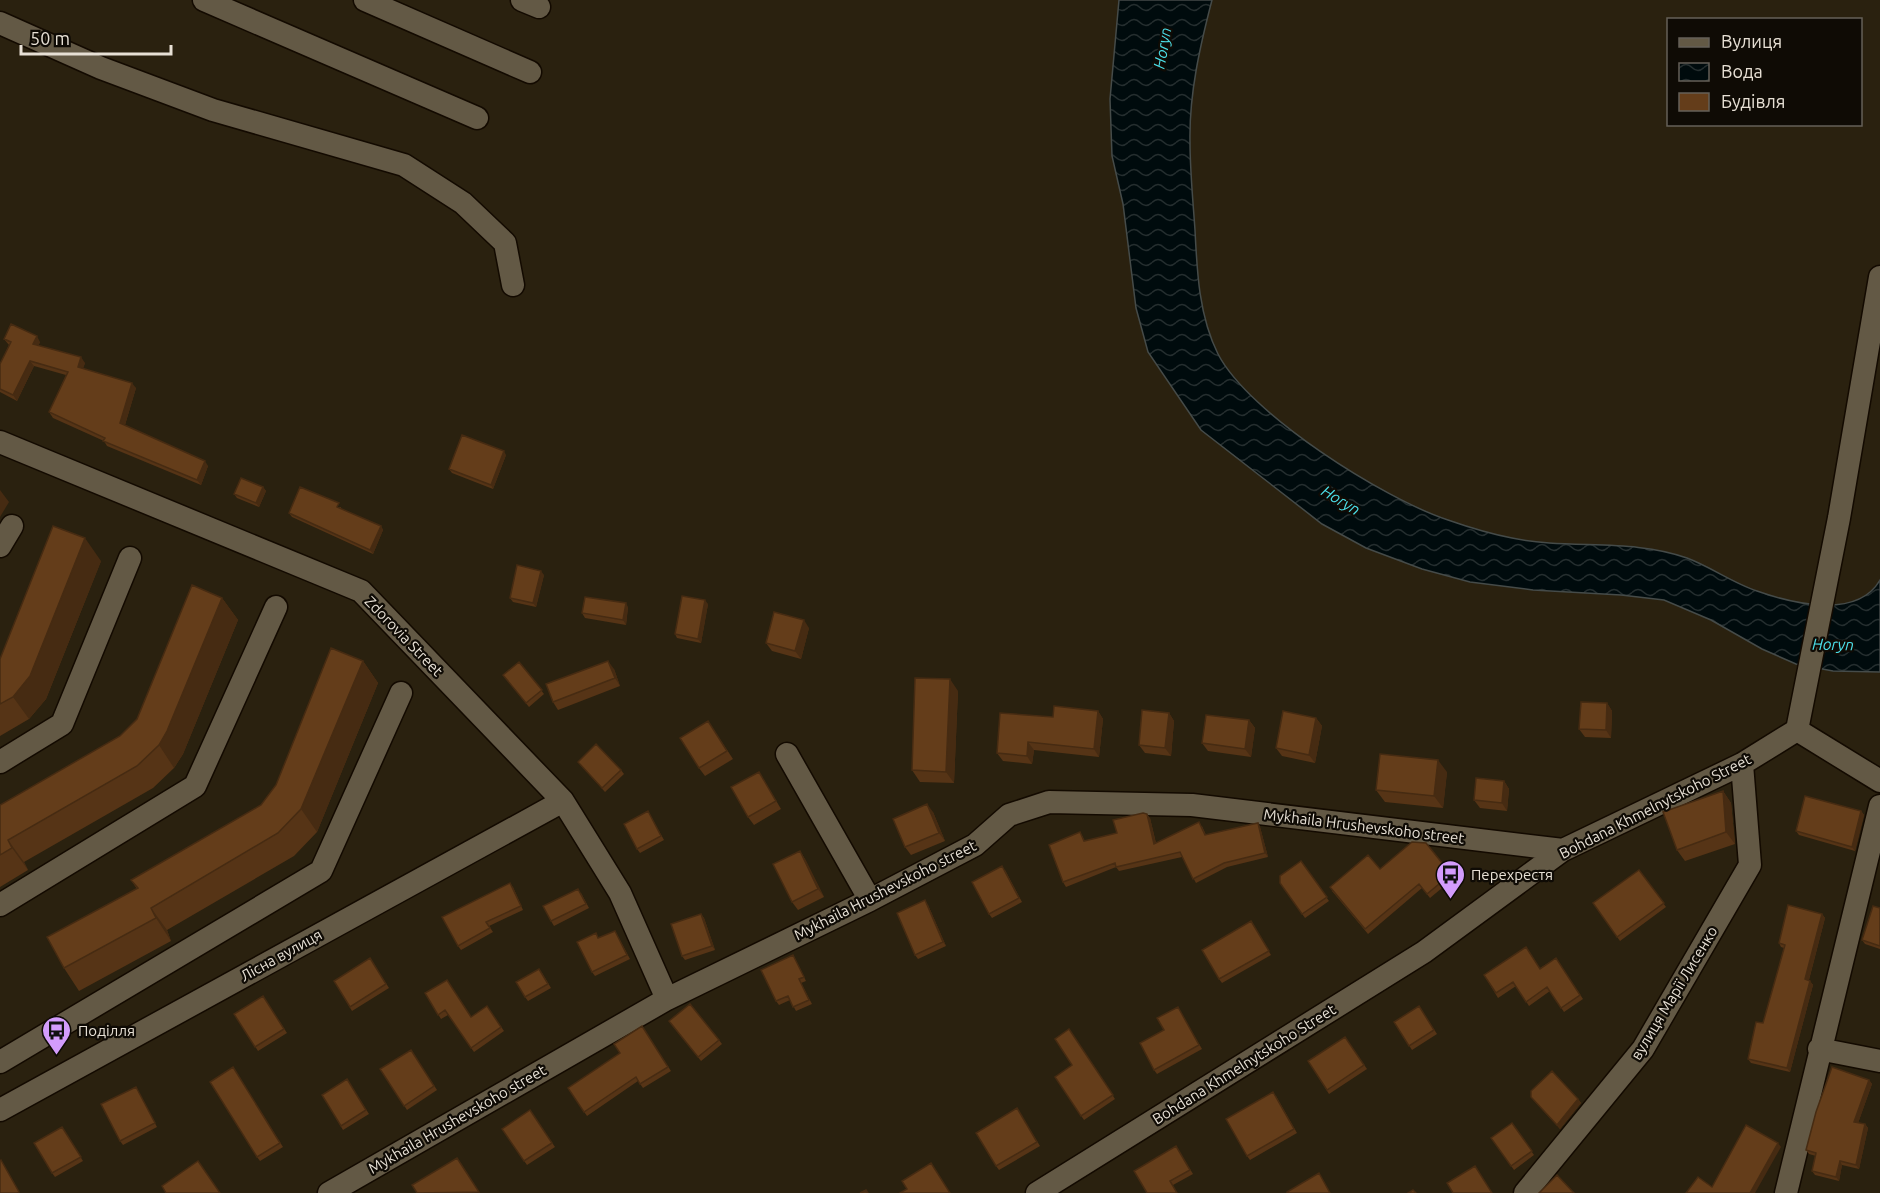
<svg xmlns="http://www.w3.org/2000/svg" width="1880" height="1193" viewBox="0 0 1880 1193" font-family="Ubuntu,sans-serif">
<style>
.water{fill:url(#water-waves);stroke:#454b49;stroke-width:1.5}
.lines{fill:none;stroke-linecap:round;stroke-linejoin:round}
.minor-casing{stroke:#130a00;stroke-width:25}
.minor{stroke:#635945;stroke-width:22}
.wall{fill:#563416}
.shaded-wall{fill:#462b12}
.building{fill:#643d1a;stroke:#462b12;stroke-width:1.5}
.labels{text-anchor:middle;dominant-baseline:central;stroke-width:4.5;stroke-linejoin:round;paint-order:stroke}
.street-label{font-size:15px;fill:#e7e0d5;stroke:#0f0b05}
.poi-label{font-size:15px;fill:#e7e0d5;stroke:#0f0b05;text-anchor:start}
.water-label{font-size:16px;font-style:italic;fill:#4bdee8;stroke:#0f0b05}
</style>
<defs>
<pattern id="water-waves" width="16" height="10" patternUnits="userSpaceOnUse" patternTransform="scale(1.5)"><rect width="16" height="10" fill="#000b0d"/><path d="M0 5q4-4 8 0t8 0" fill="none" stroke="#252e2f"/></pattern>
</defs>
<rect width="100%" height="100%" fill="#2a210f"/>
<path class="water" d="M 1119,0 L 1212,0 C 1200,46 1189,94 1190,142 C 1190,171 1193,201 1195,230 C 1197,272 1199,316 1218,354 C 1249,414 1384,499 1448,520 C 1468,527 1491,534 1512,538 C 1569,550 1632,538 1687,558 C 1711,567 1733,583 1757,591 C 1791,603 1857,620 1880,580 L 1880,672 L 1833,671 L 1796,664 L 1762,649 L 1711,620 L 1664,600 L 1621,595 L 1533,590 L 1470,582 L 1422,569 L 1366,548 L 1322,524 L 1201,430 L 1148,352 L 1136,308 L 1123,204 L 1112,156 L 1110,99 Z"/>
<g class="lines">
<defs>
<path id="minor" d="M 204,0 L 477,118
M 365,0 L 530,72
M 522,0 L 539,7
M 0,23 L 101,68 L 213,110 L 404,165 L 463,203 L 505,243 L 513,285
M 0,442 L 361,591 L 563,801 L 620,893 L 667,999
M 0,546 L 12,526
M 1797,730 L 1880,781
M 787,754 L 870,900
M 0,762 L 62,724 L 130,558
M 0,905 L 195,786 L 276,607
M 1819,1049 L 1880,1061
M 0,1062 L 321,871 L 401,693
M 0,1110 L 563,801
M 329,1193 L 667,999 L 870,900 L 975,845 L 1009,815 L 1049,802 L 1192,805 L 1563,850
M 1037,1193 L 1424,952 L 1563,850 L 1742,764 L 1797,730 L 1839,518 L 1880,277
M 1525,1193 L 1643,1049 L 1750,865 L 1742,764
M 1786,1193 L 1880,806"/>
</defs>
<use href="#minor" class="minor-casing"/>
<use href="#minor" class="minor"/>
</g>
<path class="wall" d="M 4,339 L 40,342 L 38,346 L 85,363 L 83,368 L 136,388 L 125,425 L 208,466 L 201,485 L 107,446 L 104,441 L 53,418 L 49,412 L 66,375 L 34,366 L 17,401 L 0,392 L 0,364 L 9,345 Z
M 506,455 L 493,489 L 452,473 L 449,469 Z
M 263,487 L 266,491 L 259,507 L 237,498 L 234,494 Z
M 341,507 L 341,509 L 381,526 L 383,530 L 373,554 L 292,517 L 289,513 Z
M 101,561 L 46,699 L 29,719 L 0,736 L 0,659 Z
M 544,575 L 536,607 L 513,602 L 510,598 Z
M 222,598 L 238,620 L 183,754 L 174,768 L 153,788 L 24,862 L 28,870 L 0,887 L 0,805 L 120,736 L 137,719 Z
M 708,604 L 701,643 L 677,638 L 675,634 Z
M 628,607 L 626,625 L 585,618 L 582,613 Z
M 809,628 L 801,659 L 772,651 L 766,643 Z
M 363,661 L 378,683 L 317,832 L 294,856 L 167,930 L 171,941 L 79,991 L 64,968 L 137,889 L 131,880 L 261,805 L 276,785 Z
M 519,662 L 544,694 L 529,707 L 503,675 Z
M 614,669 L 620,686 L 558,710 L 553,702 Z
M 958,691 L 954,783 L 920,782 L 912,770 Z
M 1607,703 L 1612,711 L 1611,738 L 1585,737 L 1579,729 Z
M 1098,711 L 1103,719 L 1099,757 L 1034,750 L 1032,764 L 1003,761 L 997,753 L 1053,717 Z
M 1169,713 L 1174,721 L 1171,756 L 1145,753 L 1139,745 Z
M 1316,718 L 1322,726 L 1315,763 L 1282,756 L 1276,748 Z
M 1249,720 L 1255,728 L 1251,757 L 1208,751 L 1202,743 Z
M 708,721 L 733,759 L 705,776 L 699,768 Z
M 578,762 L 621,770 L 624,774 L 605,792 Z
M 1447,772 L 1443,808 L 1385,802 L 1376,790 Z
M 764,780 L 781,809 L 754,825 L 748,817 Z
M 1504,781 L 1509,789 L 1507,811 L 1480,808 L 1474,800 Z
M 1723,791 L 1731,803 L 1735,844 L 1685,861 L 1677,850 Z
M 648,811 L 664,840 L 640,853 L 637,849 Z
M 1861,811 L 1864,815 L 1855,851 L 1799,835 L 1796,831 Z
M 933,812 L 945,841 L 911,855 L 905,847 Z
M 1150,818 L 1156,843 L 1202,826 L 1206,835 L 1258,823 L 1260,827 L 1268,857 L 1227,867 L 1196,883 L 1182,857 L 1119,871 L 1116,867 L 1066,887 L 1063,882 L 1080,832 L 1085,841 L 1117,833 Z
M 800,851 L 805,859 L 824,897 L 798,910 L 792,902 Z
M 1301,861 L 1329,901 L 1305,918 L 1280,883 Z
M 1380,869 L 1451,874 L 1454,878 L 1430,898 L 1422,888 L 1368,934 L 1332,891 Z
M 1005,870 L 1022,902 L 992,918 L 989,914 Z
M 1639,870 L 1666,907 L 1620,941 L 1593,903 Z
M 513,887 L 523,910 L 489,926 L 493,932 L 461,950 L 458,946 Z
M 581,893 L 589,908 L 554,926 L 551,921 Z
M 928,905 L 946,946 L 918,959 L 915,955 Z
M 1880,908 L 1880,949 L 1865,944 L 1862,940 Z
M 701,914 L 704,918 L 715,950 L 685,960 L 682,956 Z
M 1822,914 L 1825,918 L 1809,980 L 1813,985 L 1790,1072 L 1751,1063 L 1748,1059 L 1763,1023 L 1784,948 L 1781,947 L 1779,943 Z
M 1251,921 L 1271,955 L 1222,983 L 1219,979 Z
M 615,931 L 630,959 L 595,976 L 592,972 L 599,938 Z
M 793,955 L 806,981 L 801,983 L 812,1004 L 796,1011 L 790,1000 L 779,1005 L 776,1001 Z
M 370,958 L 389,988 L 352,1011 L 334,981 Z
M 1556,958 L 1583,999 L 1564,1012 L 1550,991 L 1529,1006 L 1516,986 L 1498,998 L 1484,975 L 1540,968 Z
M 542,973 L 551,988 L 528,1001 L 525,997 Z
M 425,993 L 471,1017 L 487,1006 L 504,1031 L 474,1052 L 448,1015 L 441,1019 Z
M 263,996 L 287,1033 L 258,1051 L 234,1014 Z
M 1419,1006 L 1437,1034 L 1412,1050 L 1394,1022 Z
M 1180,1011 L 1202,1049 L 1157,1074 L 1154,1070 L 1164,1030 Z
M 672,1025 L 719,1040 L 722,1044 L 701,1061 Z
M 642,1026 L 671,1071 L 643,1088 L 638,1081 L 587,1116 L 568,1088 L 620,1053 Z
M 1069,1029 L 1115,1099 L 1084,1120 L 1055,1077 L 1072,1065 Z
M 1345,1037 L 1367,1069 L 1329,1094 L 1308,1061 Z
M 411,1050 L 437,1090 L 407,1110 L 380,1069 Z
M 233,1067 L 283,1147 L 260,1161 L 257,1157 Z
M 347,1079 L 369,1114 L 343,1130 L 322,1095 Z
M 1869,1080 L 1872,1084 L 1858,1123 L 1865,1124 L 1868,1128 L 1859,1169 L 1842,1165 L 1839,1181 L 1815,1175 L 1812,1171 L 1816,1156 L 1809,1154 L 1806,1150 Z
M 138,1091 L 157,1127 L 123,1145 L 120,1141 Z
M 1276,1096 L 1297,1133 L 1250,1160 L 1247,1156 Z
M 1531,1097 L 1578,1099 L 1581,1103 L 1560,1129 Z
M 1017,1108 L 1040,1146 L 999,1170 L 996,1166 Z
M 530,1110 L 555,1147 L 527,1165 L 502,1129 Z
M 1512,1123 L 1534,1155 L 1514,1170 L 1491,1138 Z
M 62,1127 L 83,1161 L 55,1177 L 52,1173 Z
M 1176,1146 L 1193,1174 L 1173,1185 L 1147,1193 Z"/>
<path class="shaded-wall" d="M 37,336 L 40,342 L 37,349 L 33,344 Z
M 81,357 L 85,363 L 82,372 L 78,367 Z
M 30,361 L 34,366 L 17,401 L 13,395 Z
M 132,383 L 136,388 L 124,428 L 120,423 Z
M 504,451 L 506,455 L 493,489 L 491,485 Z
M 205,461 L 208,466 L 201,485 L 197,480 Z
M 263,487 L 266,491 L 259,507 L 256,503 Z
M 0,490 L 9,502 L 0,517 Z
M 381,526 L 383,530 L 373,554 L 370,550 Z
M 85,538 L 101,561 L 46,699 L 29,719 L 13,697 Z
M 541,571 L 544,575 L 536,607 L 533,603 Z
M 222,598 L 238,620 L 183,754 L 174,768 L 159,745 Z
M 705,600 L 708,604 L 701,643 L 698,639 Z
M 626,603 L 628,607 L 626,625 L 623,620 Z
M 804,620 L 809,628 L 801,659 L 795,651 Z
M 363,661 L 378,683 L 317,832 L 301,809 Z
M 608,661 L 614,669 L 620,686 L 615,678 Z
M 950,679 L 958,691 L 954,783 L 946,772 Z
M 1607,703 L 1612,711 L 1611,738 L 1606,730 Z
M 1098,711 L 1103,719 L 1099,757 L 1094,749 Z
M 1169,713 L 1174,721 L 1171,756 L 1165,748 Z
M 1316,718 L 1322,726 L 1315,763 L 1309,755 Z
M 1249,720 L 1255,728 L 1251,757 L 1245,749 Z
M 1028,742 L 1034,750 L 1032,764 L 1027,756 Z
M 1438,760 L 1447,772 L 1443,808 L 1434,796 Z
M 1504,781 L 1509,789 L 1507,811 L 1502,803 Z
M 1723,791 L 1731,803 L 1735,844 L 1726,832 Z
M 927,804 L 933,812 L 945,841 L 939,833 Z
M 1861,811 L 1864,815 L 1855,851 L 1852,847 Z
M 1147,814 L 1150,818 L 1157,848 L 1154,844 Z
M 1258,823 L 1260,827 L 1268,857 L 1265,853 Z
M 8,840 L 24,862 L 28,870 L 12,848 Z
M 800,851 L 805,859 L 824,897 L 818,889 Z
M 510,883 L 513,887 L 523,910 L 521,906 Z
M 925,900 L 928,905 L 946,946 L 943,942 Z
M 151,908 L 167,930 L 171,941 L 156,918 Z
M 701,914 L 704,918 L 715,950 L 712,946 Z
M 1822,914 L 1825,918 L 1808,983 L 1805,979 Z
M 1810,981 L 1813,985 L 1790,1072 L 1787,1068 Z
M 1869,1080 L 1872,1084 L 1857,1126 L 1854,1122 Z
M 1578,1099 L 1581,1103 L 1560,1129 L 1557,1125 Z
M 1865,1124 L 1868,1128 L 1859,1169 L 1856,1165 Z
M 1778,1143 L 1781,1147 L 1755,1193 L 1750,1193 Z
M 1840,1161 L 1842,1165 L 1839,1181 L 1836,1177 Z"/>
<path class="building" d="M 11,324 L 37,336 L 33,344 L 81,357 L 78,367 L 132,383 L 120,423 L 205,461 L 197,480 L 103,441 L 105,438 L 49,412 L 68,372 L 30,361 L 13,395 L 0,389 L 0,364 L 11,342 L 4,339 Z
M 462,435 L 504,451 L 491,485 L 449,469 Z
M 241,478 L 263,487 L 256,503 L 234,494 Z
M 300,487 L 339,503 L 337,507 L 381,526 L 370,550 L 289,513 Z
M 53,526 L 85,538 L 30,676 L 13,697 L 0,704 L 0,659 Z
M 517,565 L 541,571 L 533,603 L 510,598 Z
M 192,585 L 222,598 L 167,731 L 159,745 L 137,766 L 8,840 L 12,848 L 0,855 L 0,805 L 120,736 L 137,719 Z
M 682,596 L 705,600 L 698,639 L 675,634 Z
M 585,597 L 626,603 L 623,620 L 582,613 Z
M 774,612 L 804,620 L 795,651 L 766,643 Z
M 331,648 L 363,661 L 301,809 L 278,833 L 151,908 L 156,918 L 64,968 L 47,937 L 138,888 L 131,880 L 261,805 L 276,785 Z
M 608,661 L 615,678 L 553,702 L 546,684 Z
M 519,662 L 542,690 L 526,703 L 503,675 Z
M 915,678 L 950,679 L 946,772 L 912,770 Z
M 1581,702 L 1607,703 L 1606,730 L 1579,729 Z
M 1054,706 L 1098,711 L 1094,749 L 1028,742 L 1027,756 L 997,753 L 1000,713 L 1053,717 Z
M 1142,710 L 1169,713 L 1165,748 L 1139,745 Z
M 1283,711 L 1316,718 L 1309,755 L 1276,748 Z
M 1206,715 L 1249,720 L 1245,749 L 1202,743 Z
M 708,721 L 727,751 L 699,768 L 680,738 Z
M 596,744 L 621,770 L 602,788 L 578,762 Z
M 1380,754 L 1438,760 L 1434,796 L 1376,790 Z
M 759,772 L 776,801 L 748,817 L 731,787 Z
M 1476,778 L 1504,781 L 1502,803 L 1474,800 Z
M 1723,791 L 1726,832 L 1677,850 L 1663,812 Z
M 1805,796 L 1861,811 L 1852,847 L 1796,831 Z
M 927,804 L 939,833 L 905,847 L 893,819 Z
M 648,811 L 661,836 L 637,849 L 624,824 Z
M 1143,813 L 1147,814 L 1154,844 L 1199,822 L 1205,835 L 1258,823 L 1265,853 L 1224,863 L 1193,879 L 1180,852 L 1116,867 L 1115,863 L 1063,882 L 1049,845 L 1080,832 L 1084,841 L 1117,833 L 1113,820 Z
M 1412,842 L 1426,843 L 1451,874 L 1427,894 L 1419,884 L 1365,929 L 1330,887 L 1368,855 L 1380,869 Z
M 800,851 L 818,889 L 792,902 L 773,864 Z
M 1301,861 L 1327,897 L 1302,914 L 1280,883 L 1280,876 Z
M 1002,866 L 1019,898 L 989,914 L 972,882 Z
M 1639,870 L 1664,903 L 1617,937 L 1593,903 Z
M 510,883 L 521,906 L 486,922 L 490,928 L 458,946 L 442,917 Z
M 578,889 L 586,904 L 551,921 L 543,906 Z
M 925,900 L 943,942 L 915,955 L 897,913 Z
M 1788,905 L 1822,914 L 1805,979 L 1810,981 L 1787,1068 L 1748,1059 L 1756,1022 L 1763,1023 L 1785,945 L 1779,943 Z
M 1873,906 L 1880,908 L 1880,946 L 1862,940 Z
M 701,914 L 712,946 L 682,956 L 671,924 Z
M 1251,921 L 1269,951 L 1219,979 L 1202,950 Z
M 615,931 L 627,955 L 592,972 L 577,942 L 596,933 L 598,938 Z
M 1526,947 L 1540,969 L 1556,958 L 1580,995 L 1561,1008 L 1547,987 L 1526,1002 L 1513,982 L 1496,993 L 1484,975 Z
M 793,955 L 804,977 L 799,979 L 809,1000 L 793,1007 L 788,996 L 776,1001 L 761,970 Z
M 370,958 L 386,984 L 350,1007 L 334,981 Z
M 539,969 L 548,984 L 525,997 L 516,982 Z
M 447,980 L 471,1017 L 487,1006 L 501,1027 L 471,1048 L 445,1010 L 438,1015 L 425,993 Z
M 263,996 L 284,1029 L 255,1047 L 234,1014 Z
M 690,1004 L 719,1040 L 698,1057 L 669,1021 Z
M 1419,1006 L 1434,1030 L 1409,1046 L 1394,1022 Z
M 1178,1007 L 1199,1045 L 1154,1070 L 1140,1043 L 1164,1030 L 1157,1018 Z
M 642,1026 L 668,1067 L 640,1084 L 636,1077 L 584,1112 L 568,1088 L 620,1053 L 614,1044 Z
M 1069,1029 L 1113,1095 L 1081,1116 L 1055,1077 L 1072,1065 L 1055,1039 Z
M 1345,1037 L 1364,1065 L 1327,1090 L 1308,1061 Z
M 411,1050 L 434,1086 L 404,1106 L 380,1069 Z
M 233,1067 L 280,1143 L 257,1157 L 210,1082 Z
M 1832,1067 L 1869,1080 L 1854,1122 L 1865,1124 L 1856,1165 L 1840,1161 L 1836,1177 L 1812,1171 L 1816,1153 L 1806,1150 L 1816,1112 Z
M 1552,1071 L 1578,1099 L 1557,1125 L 1531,1097 L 1531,1091 Z
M 347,1079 L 366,1110 L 341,1126 L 322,1095 Z
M 136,1087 L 155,1123 L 120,1141 L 101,1104 Z
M 1273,1092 L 1294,1129 L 1247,1156 L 1226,1119 Z
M 1017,1108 L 1037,1142 L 996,1166 L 976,1133 Z
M 530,1110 L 552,1143 L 524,1161 L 502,1129 Z
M 1512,1123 L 1532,1151 L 1511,1166 L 1491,1138 Z
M 1746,1125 L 1778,1143 L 1750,1193 L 1686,1193 L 1698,1177 L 1712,1187 Z
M 62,1127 L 81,1157 L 52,1173 L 34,1143 Z
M 1176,1146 L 1190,1170 L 1170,1181 L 1177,1193 L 1147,1193 L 1134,1171 Z
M 457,1158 L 479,1192 L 417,1193 L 412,1185 Z
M 1,1160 L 19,1192 L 17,1193 L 0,1193 L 0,1161 Z
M 198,1161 L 220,1193 L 166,1193 L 162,1186 Z
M 931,1163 L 950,1193 L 900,1193 L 907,1189 L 902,1181 Z
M 1475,1166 L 1492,1193 L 1453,1193 L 1447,1183 Z
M 1319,1173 L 1330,1193 L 1287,1193 L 1287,1192 Z
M 1557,1175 L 1574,1193 L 1539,1193 Z
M 866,1190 L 868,1193 L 860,1193 Z
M 1413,1190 L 1416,1193 L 1408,1193 Z"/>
<defs>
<symbol id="bus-pin" viewBox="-11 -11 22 30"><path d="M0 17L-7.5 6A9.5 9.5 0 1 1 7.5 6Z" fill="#d39cfc" stroke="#0f0b05"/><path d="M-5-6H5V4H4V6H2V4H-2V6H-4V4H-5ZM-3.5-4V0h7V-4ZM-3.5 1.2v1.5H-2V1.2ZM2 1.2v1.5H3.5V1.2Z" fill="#111"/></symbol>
</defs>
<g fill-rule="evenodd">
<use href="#bus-pin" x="1434" y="858" width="33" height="45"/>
<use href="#bus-pin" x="40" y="1014" width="33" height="45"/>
</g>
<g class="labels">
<g class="street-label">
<text transform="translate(404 636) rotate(46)">Zdorovia Street</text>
<text transform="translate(1655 806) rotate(-27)">Bohdana Khmelnytskoho Street</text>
<text transform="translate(1364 826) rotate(7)">Mykhaila Hrushevskoho street</text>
<text transform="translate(885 890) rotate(-27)">Mykhaila Hrushevskoho street</text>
<text transform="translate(281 955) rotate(-29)">Лісна вулиця</text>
<text transform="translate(1674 993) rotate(-59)">вулиця Марії Лисенко</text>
<text transform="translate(1244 1064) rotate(-32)">Bohdana Khmelnytskoho Street</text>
<text transform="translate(457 1119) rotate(-30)">Mykhaila Hrushevskoho street</text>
</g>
<g class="poi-label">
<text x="1471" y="874">Перехрестя</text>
<text x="78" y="1030">Поділля</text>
</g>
<g class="water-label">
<text transform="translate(1162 48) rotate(-80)">Horyn</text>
<text transform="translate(1341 500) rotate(31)">Horyn</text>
<text transform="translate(1833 644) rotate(1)">Horyn</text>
</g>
</g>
<rect x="1667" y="18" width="195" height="108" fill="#0f0b05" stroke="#656058" stroke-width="1.5"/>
<rect x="1679" y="38" width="30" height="9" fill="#635945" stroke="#656058" stroke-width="1.5"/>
<text x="1721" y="48" font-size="18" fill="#e7e0d5">Вулиця</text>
<rect x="1679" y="63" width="30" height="18" fill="url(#water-waves)" stroke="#656058" stroke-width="1.5"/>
<text x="1721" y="78" font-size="18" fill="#e7e0d5">Вода</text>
<rect x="1679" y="93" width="30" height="18" fill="#643d1a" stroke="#656058" stroke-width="1.5"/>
<text x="1721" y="108" font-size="18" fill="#e7e0d5">Будівля</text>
<path d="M21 45v9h150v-9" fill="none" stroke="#e7e0d5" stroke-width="3"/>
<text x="30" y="45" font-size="18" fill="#e7e0d5" stroke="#0f0b05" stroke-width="4.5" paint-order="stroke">50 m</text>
</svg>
